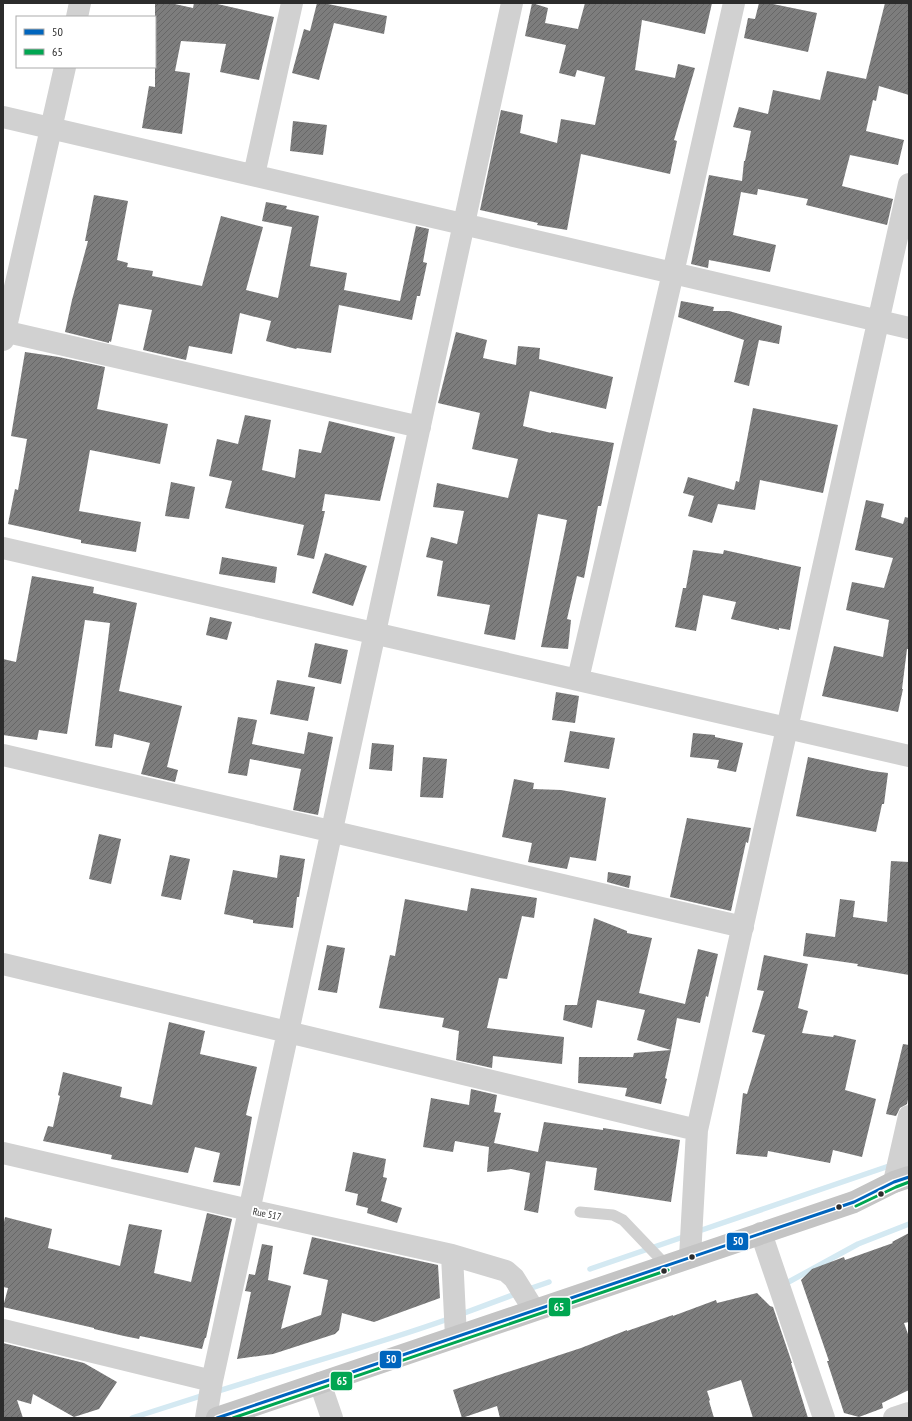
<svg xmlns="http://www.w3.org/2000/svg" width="912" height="1421" viewBox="0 0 912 1421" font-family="'PT Sans Narrow',sans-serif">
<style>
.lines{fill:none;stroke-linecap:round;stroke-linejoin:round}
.stream{stroke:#d4e9f2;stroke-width:5.5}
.building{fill:url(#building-hatch)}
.service{stroke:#d1d1d1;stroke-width:11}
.minor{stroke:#d1d1d1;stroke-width:22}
.primary{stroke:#c4c4c4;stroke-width:22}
.bus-1-casing{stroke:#fff;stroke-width:6}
.bus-2-casing{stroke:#fff;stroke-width:6}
.bus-1{stroke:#0065bd;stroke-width:3}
.bus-2{stroke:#00a651;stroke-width:3}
.bus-dot{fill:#2c2c2c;stroke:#fff;stroke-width:1.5}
.labels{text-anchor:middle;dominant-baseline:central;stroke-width:4;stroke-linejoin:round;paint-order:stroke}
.street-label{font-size:10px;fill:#2c2c2c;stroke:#fff}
.line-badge{stroke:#fff;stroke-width:1.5}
.badge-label{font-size:11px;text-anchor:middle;font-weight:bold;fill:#fff}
</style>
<defs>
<pattern id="building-hatch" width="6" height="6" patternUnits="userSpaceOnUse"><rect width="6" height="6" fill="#7d7d7d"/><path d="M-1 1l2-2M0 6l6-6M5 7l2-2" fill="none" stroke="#676767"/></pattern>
</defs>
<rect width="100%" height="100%" fill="#fff"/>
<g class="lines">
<path class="stream" d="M 696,1232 L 892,1165
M 590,1269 L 686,1236
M 783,1285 L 858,1244 L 909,1224
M 526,1290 L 549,1282
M 459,1315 L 518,1293
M 215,1392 C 293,1367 373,1346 451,1318
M 132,1418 L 204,1395"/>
</g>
<path class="building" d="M 155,3 L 170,3 L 193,8 L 194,3 L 213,3 L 274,17 L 259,80 L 220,72 L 226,44 L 181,41 L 175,71 L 190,73 L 182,134 L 142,128 L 149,86 L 155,87 Z
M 317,3 L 323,3 L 387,16 L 384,34 L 334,23 L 319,80 L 292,73 L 304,29 L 310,31 Z
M 532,3 L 548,8 L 545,23 L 578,29 L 585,3 L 712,3 L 705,34 L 642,20 L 635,70 L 675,78 L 678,64 L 695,68 L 674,140 L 677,141 L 670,174 L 581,154 L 567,230 L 537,225 L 538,223 L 480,210 L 501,110 L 523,115 L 520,133 L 557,143 L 561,119 L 595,125 L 605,77 L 577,70 L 575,77 L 559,73 L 566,45 L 525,36 Z
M 759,3 L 768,3 L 817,13 L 808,52 L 744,38 L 748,18 L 755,19 Z
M 885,3 L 909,3 L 909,95 L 879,86 L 876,101 L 873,100 L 866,131 L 904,140 L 898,165 L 850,155 L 842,186 L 893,199 L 887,225 L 806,205 L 808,199 L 758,189 L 757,195 L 741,192 L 733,235 L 776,245 L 770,272 L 709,260 L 708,268 L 691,264 L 709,175 L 742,181 L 744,161 L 745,161 L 751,131 L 733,127 L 739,107 L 768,114 L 773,90 L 820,100 L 827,71 L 866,79 Z
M 293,121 L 327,125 L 323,155 L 290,151 Z
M 94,195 L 128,201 L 117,260 L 128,263 L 127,267 L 153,271 L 152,276 L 202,286 L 221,216 L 263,227 L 246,290 L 278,298 L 292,227 L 262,221 L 266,202 L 287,206 L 286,209 L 319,216 L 310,266 L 347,273 L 344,290 L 400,301 L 416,226 L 429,229 L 423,262 L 427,263 L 420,296 L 417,296 L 412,320 L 339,305 L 331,353 L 297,348 L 296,349 L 266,341 L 271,321 L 240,313 L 232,354 L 189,346 L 186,360 L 143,350 L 152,310 L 119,304 L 111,342 L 109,341 L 109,343 L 65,332 L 72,300 L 88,241 L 85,241 Z
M 681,301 L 714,307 L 713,311 L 729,311 L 782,326 L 779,344 L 759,340 L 749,386 L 734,382 L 744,340 L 678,317 Z
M 456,332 L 487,340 L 483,358 L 516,365 L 518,346 L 540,348 L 539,359 L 613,377 L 606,409 L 530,391 L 523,426 L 551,433 L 551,432 L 614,443 L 601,506 L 598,506 L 584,578 L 577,576 L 567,619 L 571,620 L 568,649 L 541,647 L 567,520 L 538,514 L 515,640 L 484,634 L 490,605 L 437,596 L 443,561 L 426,557 L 431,537 L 457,544 L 464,511 L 433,507 L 437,483 L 508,498 L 518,459 L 472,449 L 480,413 L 438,403 Z
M 25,352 L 59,357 L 105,367 L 97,409 L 168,424 L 160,464 L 90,450 L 79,511 L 141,522 L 136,552 L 81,543 L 81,540 L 8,524 L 15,489 L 18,490 L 27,439 L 11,436 Z
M 753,408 L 838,425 L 823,493 L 760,480 L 755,510 L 718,504 L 712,523 L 688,516 L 694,496 L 683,493 L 688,477 L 734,490 L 736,481 L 739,482 Z
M 245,415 L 271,420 L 262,470 L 295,478 L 299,449 L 321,453 L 329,421 L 395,437 L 380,501 L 325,494 L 322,511 L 325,511 L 314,559 L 297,555 L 304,525 L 225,508 L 232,481 L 209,476 L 217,439 L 238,444 Z
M 171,482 L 195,487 L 189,519 L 165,516 Z
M 866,500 L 884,504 L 881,517 L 903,524 L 905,517 L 909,518 L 909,649 L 907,649 L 902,689 L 903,689 L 898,712 L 822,696 L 834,646 L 883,657 L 889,620 L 846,610 L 852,582 L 884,588 L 893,558 L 855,550 Z
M 693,550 L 723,554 L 724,550 L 801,567 L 790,630 L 779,628 L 779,630 L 731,619 L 736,602 L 703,595 L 696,631 L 675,627 L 683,588 L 686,588 Z
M 325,553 L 367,566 L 353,606 L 312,593 Z
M 222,557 L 277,567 L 275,583 L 219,574 Z
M 32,576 L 94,587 L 93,593 L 137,603 L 119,691 L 182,706 L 167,767 L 178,770 L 175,782 L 141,774 L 150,743 L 114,734 L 112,748 L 95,746 L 110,623 L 85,620 L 67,734 L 39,730 L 37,740 L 3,735 L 3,659 L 16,662 Z
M 210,617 L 232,622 L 227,640 L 206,635 Z
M 315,643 L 348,650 L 341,684 L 308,677 Z
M 277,680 L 315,687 L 308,721 L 270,714 Z
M 556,692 L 579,696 L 575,723 L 552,720 Z
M 238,717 L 257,720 L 252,744 L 304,754 L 308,732 L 333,737 L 318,815 L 293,810 L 301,769 L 250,759 L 247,776 L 228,773 Z
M 570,731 L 615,738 L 609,769 L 564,762 Z
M 693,733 L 715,735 L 715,737 L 743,743 L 736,772 L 717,768 L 719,760 L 690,757 Z
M 372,743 L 394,745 L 392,771 L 369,769 Z
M 423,757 L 447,759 L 443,798 L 420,797 Z
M 808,757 L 872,771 L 888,773 L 884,804 L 882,804 L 876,832 L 796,816 Z
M 514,779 L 534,783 L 533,789 L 561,790 L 606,798 L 596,861 L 570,857 L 567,869 L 528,862 L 532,843 L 502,837 Z
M 687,818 L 751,828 L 748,843 L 746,842 L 731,911 L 670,897 Z
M 99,834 L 121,839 L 111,884 L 89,879 Z
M 170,855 L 190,859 L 181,900 L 161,896 Z
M 280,855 L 305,859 L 299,897 L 297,897 L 293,928 L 253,923 L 253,920 L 224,914 L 233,870 L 277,878 Z
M 891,861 L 909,862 L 909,975 L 857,966 L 858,964 L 803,956 L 806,933 L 835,937 L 840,899 L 855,901 L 853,917 L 887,922 Z
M 608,872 L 631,876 L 629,888 L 607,882 Z
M 471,888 L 537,898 L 534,918 L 522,916 L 507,979 L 499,978 L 487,1028 L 564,1037 L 562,1064 L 493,1056 L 492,1068 L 456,1060 L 459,1031 L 442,1027 L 444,1018 L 379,1008 L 390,955 L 395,956 L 405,899 L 467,911 Z
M 594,918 L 627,931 L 627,933 L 652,938 L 639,993 L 685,1004 L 698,949 L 718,954 L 708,997 L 706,996 L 700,1023 L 677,1018 L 671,1050 L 637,1040 L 645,1010 L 597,1000 L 592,1028 L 563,1020 L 565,1005 L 577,1005 Z
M 327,945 L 345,948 L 337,993 L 318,990 Z
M 764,955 L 808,964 L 798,1008 L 808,1011 L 802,1033 L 833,1037 L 834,1035 L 856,1040 L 845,1090 L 876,1099 L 862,1157 L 833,1150 L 830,1163 L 768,1151 L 767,1157 L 736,1154 L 743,1093 L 747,1094 L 765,1035 L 752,1032 L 764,991 L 757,990 Z
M 169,1022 L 205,1031 L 200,1054 L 257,1067 L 246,1115 L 252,1117 L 240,1186 L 213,1182 L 220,1153 L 195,1147 L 188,1173 L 111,1159 L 112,1155 L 43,1141 L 48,1126 L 53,1127 L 60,1096 L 58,1095 L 63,1072 L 122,1087 L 120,1097 L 152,1105 Z
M 903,1044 L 909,1045 L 909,1095 L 907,1104 L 900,1108 L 896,1116 L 886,1114 Z
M 671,1050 L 665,1078 L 667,1079 L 661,1104 L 625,1096 L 627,1088 L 578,1083 L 579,1057 L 633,1057 L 634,1053 Z
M 471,1089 L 497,1095 L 494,1112 L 501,1113 L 494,1143 L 538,1152 L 544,1122 L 603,1130 L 603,1128 L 680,1140 L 671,1202 L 594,1190 L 597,1168 L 546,1161 L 538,1213 L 524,1210 L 530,1173 L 511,1169 L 487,1172 L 489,1147 L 455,1141 L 453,1152 L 423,1147 L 431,1098 L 469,1105 Z
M 353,1152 L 386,1159 L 383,1177 L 387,1178 L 381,1201 L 402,1208 L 397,1223 L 367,1213 L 368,1208 L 356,1205 L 358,1194 L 345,1191 Z
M 207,1213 L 232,1219 L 206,1338 L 205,1338 L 202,1349 L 140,1336 L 139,1339 L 124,1336 L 94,1329 L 94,1328 L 3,1307 L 8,1288 L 3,1287 L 3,1227 L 5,1217 L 52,1229 L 48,1248 L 120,1266 L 129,1224 L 162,1230 L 154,1273 L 191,1282 Z
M 909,1233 L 909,1322 L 904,1323 L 909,1337 L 909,1390 L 882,1403 L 883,1408 L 859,1417 L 844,1413 L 827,1361 L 829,1361 L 801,1280 L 812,1269 L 844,1257 L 845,1260 L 893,1243 L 892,1242 Z
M 312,1237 L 438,1265 L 440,1298 L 374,1322 L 342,1313 L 339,1330 L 335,1334 L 273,1354 L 237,1359 L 251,1292 L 245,1291 L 249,1274 L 255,1275 L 262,1244 L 273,1246 L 268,1280 L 291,1286 L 281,1329 L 321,1315 L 328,1280 L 303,1274 Z
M 757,1293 L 770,1306 L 773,1307 L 792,1363 L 791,1363 L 808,1418 L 753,1418 L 741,1380 L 707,1391 L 710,1400 L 709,1401 L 714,1418 L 500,1418 L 497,1406 L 462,1418 L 453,1390 L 581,1348 L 627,1330 L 627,1331 L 673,1315 L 673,1316 L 716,1300 L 717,1303 Z
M 3,1343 L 84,1363 L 117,1382 L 99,1409 L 74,1417 L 33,1394 L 31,1404 L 17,1400 L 23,1418 L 3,1418 Z"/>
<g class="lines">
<path class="service" d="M 580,1212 L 613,1215 L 623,1220 L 666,1265"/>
<path class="minor" d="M 77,17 L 80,3
M 3,117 L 909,328
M 254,175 L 292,3
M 3,331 L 420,427
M 3,340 L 65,67
M 3,548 L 909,756
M 578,679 L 673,273 L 734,3
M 3,755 L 743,927
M 3,964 L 697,1130
M 3,1153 L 249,1210 L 452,1255 L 456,1337
M 894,1182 L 909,1116
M 761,1233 L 824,1418
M 452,1255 L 506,1271 L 514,1278 L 534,1310
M 690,1257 L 697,1130 L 909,184
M 3,1330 L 212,1381
M 320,1383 L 332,1418
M 206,1418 L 212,1381 L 512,3
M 894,1418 L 909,1413"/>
<path class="primary" d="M 217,1418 L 854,1202 L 894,1182 L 909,1177"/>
<defs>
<path id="bus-1" d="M 217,1418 L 854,1202 L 894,1182 L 909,1177"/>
<path id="bus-2" d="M 856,1206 L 896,1187 L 909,1182
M 233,1418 L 668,1270"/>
</defs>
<use href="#bus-1" class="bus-1-casing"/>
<use href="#bus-2" class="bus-2-casing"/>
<use href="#bus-1" class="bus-1"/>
<use href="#bus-2" class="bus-2"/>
</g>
<g class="bus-dot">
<circle cx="881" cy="1194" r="3.5"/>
<circle cx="839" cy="1207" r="3.5"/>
<circle cx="692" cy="1257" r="3.5"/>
<circle cx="664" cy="1271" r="3.5"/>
</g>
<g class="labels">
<g class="street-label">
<text transform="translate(267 1214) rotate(12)">Rue 517</text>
</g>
</g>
<g class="line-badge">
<rect x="726" y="1232" width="23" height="19" rx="4" fill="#0065bd"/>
<rect x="548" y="1297" width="23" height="20" rx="4" fill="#00a651"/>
<rect x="379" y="1350" width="23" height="19" rx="4" fill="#0065bd"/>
<rect x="330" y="1371" width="23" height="20" rx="4" fill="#00a651"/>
</g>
<g class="badge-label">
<text x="738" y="1245">50</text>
<text x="559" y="1311">65</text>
<text x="391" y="1363">50</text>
<text x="342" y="1385">65</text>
</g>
<rect width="912" height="1421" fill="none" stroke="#2c2c2c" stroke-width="8"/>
<rect x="16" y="16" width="140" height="52" fill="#ffffff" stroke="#ababab"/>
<rect x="24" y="29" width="20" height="6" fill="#0065bd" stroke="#ababab"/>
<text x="52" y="36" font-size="12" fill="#2c2c2c">50</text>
<rect x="24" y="49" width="20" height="6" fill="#00a651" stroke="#ababab"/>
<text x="52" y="56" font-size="12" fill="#2c2c2c">65</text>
</svg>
